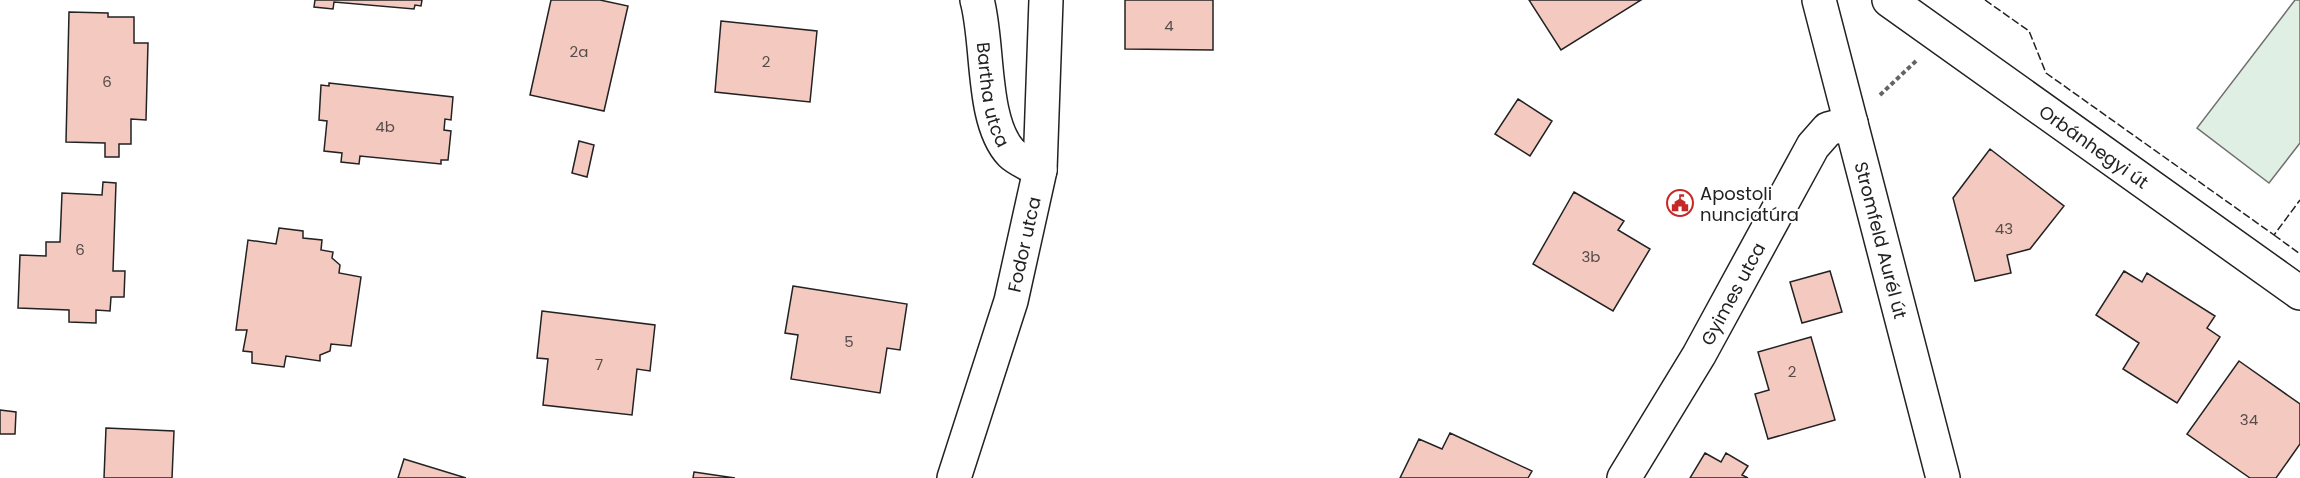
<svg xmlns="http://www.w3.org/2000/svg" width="2300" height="478" viewBox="0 0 2300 478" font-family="Poppins,sans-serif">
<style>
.green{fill:#e0efe3;stroke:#6f6f6f;stroke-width:1.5}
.building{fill:#f3c9c0;stroke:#222;stroke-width:1.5}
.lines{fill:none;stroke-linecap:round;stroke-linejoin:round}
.minor-casing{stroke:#222;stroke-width:36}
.tertiary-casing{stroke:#222;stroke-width:36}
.path{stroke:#646464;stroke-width:4;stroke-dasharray:4.5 3;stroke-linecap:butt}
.minor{stroke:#fff;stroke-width:33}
.tertiary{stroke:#fff;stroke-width:33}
.fence{stroke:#222;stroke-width:1.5;stroke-dasharray:8 3;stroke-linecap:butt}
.labels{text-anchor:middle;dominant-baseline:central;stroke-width:4.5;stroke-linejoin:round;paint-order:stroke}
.number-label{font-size:15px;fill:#564c4a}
.street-label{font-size:18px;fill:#222;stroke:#fff}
.poi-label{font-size:18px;fill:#222;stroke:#fff;text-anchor:start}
</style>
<rect width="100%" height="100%" fill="#fff"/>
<path class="green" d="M 2295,0 L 2300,0 L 2300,143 L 2269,183 L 2197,128 Z"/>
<path class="building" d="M 315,0 L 422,0 L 421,6 L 415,5 L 414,9 L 334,2 L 333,9 L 314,7 Z
M 551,0 L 600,0 L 628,6 L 604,111 L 530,95 Z
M 1125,0 L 1213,0 L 1213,50 L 1125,49 Z
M 1529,0 L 1641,0 L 1561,50 Z
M 69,12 L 108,13 L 108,17 L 134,17 L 134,43 L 148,43 L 146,120 L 131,119 L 131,144 L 119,144 L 119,157 L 105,157 L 105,143 L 66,142 Z
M 721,21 L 817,31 L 810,102 L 715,92 Z
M 329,83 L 453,97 L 451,120 L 445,119 L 444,130 L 451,131 L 448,160 L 441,160 L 441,164 L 360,156 L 359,164 L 341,162 L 342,153 L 324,151 L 327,121 L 319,120 L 321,85 L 329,86 Z
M 1518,99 L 1552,121 L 1530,156 L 1495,134 Z
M 579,141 L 594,145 L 587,177 L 572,173 Z
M 1990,149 L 2064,206 L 2030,249 L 2007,255 L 2011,273 L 1975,281 L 1953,198 Z
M 103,182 L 116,183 L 113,271 L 125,271 L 124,297 L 111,297 L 110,311 L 96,310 L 96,323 L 69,322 L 69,310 L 18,308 L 20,255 L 46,256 L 46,242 L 60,242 L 62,193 L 102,195 Z
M 1574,192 L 1624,221 L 1618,230 L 1650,249 L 1613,311 L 1533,264 Z
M 279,228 L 303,231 L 303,238 L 322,240 L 321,250 L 333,252 L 332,258 L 340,265 L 339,273 L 361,277 L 351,346 L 331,344 L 330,351 L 320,355 L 320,361 L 286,356 L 284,367 L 252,363 L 252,352 L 243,351 L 247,330 L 236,330 L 248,240 L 276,244 Z
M 1830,271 L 1842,312 L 1802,323 L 1790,282 Z
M 2124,271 L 2142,282 L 2147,273 L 2215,316 L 2207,328 L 2220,337 L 2177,403 L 2123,369 L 2139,343 L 2096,315 Z
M 793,286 L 907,304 L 900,350 L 887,348 L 880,393 L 791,379 L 798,335 L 785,333 Z
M 542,311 L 655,325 L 650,371 L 637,369 L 632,415 L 543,405 L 548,359 L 537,358 Z
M 1811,337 L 1835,420 L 1768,439 L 1755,394 L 1769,390 L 1758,352 Z
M 2239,361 L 2300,404 L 2300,444 L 2276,478 L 2250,478 L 2187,434 Z
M 0,410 L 16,412 L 15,434 L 0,434 Z
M 106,428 L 174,431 L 172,478 L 104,478 Z
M 1450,433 L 1532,471 L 1528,478 L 1400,478 L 1419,439 L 1442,449 Z
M 1705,453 L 1721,462 L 1726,453 L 1748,466 L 1742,475 L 1748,478 L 1690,478 Z
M 404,459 L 466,478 L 398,478 Z
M 694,472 L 735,478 L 693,478 Z"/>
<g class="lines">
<defs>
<g id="minor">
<path id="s1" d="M 977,0 C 989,43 981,121 1011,153 C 1018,160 1031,165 1040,170"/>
<path id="s2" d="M 1624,478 L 1699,355 L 1813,146 L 1828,129 L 1851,123"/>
</g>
<g id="tertiary">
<path id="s3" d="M 1819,0 L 1943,478"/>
<path id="s4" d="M 1889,0 L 2300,293"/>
<path id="s5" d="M 954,478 L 1011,301 L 1040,170 L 1046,0"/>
</g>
</defs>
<use href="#minor" class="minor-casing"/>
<use href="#tertiary" class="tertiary-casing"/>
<path class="path" d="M 1880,95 L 1916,61"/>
<use href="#minor" class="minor"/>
<use href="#tertiary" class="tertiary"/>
<path class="fence" d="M 1985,0 L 2029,31 L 2046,73 L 2274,235 L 2300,200
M 2274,235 L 2300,254"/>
</g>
<defs>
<symbol id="civic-ring" viewBox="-11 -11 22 22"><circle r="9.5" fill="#fff" stroke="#c62828" stroke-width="1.5"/><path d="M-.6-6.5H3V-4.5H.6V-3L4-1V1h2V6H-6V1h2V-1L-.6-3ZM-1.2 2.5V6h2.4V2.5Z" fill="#c62828"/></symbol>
</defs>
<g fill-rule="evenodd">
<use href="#civic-ring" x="1665" y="188" width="30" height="30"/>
</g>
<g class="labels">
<g class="number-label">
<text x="1169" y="25">4</text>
<text x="579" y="51">2a</text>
<text x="766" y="61">2</text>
<text x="107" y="81">6</text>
<text x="385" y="126">4b</text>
<text x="2004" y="228">43</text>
<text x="80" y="249">6</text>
<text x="1591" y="256">3b</text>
<text x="849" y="341">5</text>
<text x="599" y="364">7</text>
<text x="1792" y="371">2</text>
<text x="2249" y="419">34</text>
</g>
<g class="street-label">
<text stroke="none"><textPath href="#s1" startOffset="96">Bartha utca</textPath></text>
<text stroke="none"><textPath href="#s4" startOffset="252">Orbánhegyi út</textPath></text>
<text stroke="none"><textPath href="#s3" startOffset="248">Stromfeld Aurél út</textPath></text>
<text stroke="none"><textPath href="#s5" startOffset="244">Fodor utca</textPath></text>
<text stroke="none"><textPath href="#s2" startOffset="214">Gyimes utca</textPath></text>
</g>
<g class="poi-label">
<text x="1700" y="193">Apostoli<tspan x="1700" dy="21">nunciatúra</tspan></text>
</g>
</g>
</svg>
